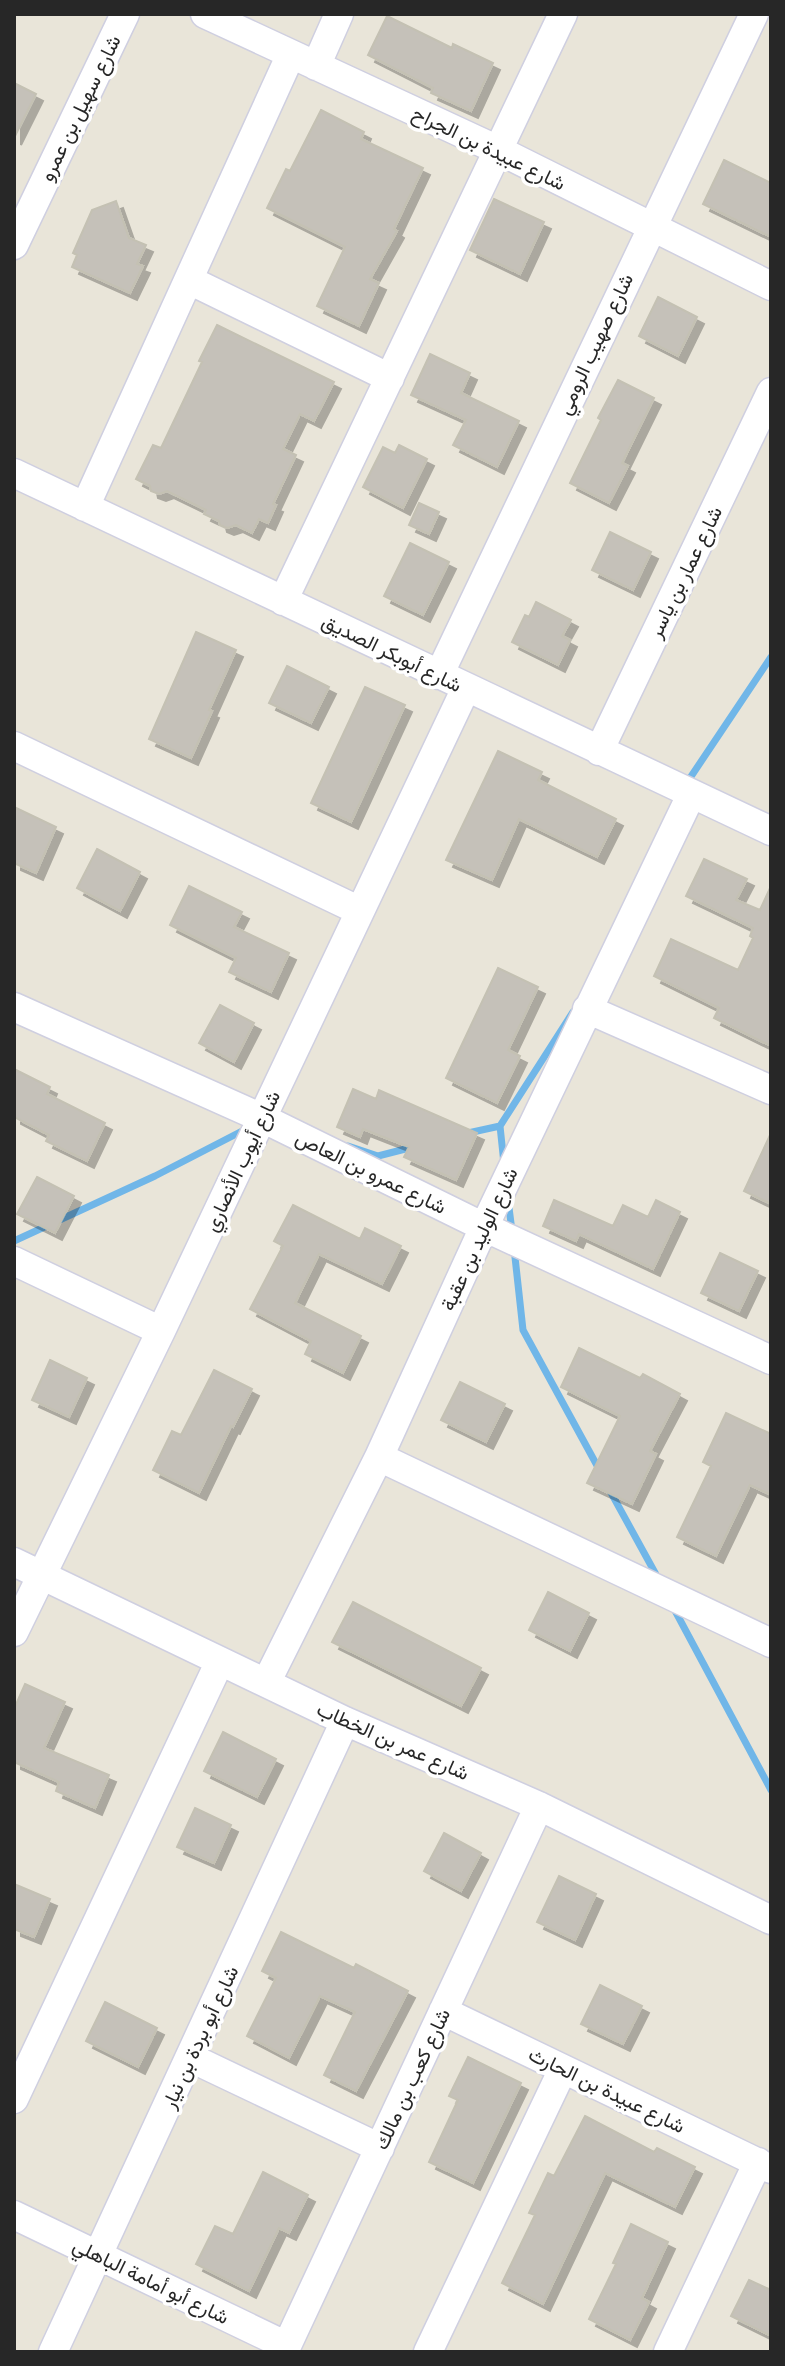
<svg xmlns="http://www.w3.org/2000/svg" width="785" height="2366" viewBox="0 0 785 2366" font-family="'Roboto Condensed',Vazirmatn,sans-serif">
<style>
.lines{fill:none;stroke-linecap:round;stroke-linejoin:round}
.stream{stroke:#70b6e8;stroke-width:7}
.building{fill:#c5c1b9;stroke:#c4c1b3;stroke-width:2;filter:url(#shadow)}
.minor-casing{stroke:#cfcfe0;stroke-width:31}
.minor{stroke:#fff;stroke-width:28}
.labels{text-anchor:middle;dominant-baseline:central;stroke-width:7;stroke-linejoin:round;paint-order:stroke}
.street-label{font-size:20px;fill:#272727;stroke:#fff}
</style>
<defs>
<filter id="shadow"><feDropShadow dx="7" dy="7" stdDeviation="0" flood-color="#0004"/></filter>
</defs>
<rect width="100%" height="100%" fill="#e9e5d9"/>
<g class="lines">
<path class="stream" d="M 686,784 L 771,657
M 500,1126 L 504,1164
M 468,1133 L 500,1126 L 573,1012
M 348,1146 L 378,1156 L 417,1146
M 508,1200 L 512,1231
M 14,1241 L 155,1176 L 246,1129
M 514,1248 L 523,1330 L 600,1471
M 609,1489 L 659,1580
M 672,1605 L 771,1790"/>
</g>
<path class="building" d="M 387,16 L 452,48 L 453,44 L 493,63 L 471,111 L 431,93 L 433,88 L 368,55 Z
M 14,83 L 36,94 L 14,138 Z
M 321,110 L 364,132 L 361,139 L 423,168 L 394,229 L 397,231 L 370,279 L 379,283 L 359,326 L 317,306 L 345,247 L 267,208 L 286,169 L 290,171 Z
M 724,160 L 771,183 L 771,237 L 703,204 Z
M 494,199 L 544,222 L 520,274 L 470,250 Z
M 116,201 L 129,238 L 146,245 L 137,264 L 143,266 L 130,293 L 72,267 L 77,255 L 73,253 L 92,210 Z
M 658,297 L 697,317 L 678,356 L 639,336 Z
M 217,325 L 334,382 L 314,421 L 300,414 L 283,449 L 296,455 L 273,504 L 276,505 L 268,523 L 259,519 L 252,533 L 236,525 L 227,528 L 220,525 L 219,521 L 204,514 L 206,510 L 167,491 L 159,494 L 151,491 L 150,486 L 136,479 L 153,445 L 161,448 L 202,362 L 199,361 Z
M 430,354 L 470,373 L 461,393 L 519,421 L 497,467 L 453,445 L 466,420 L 411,395 Z
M 618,380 L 654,398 L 622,463 L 628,466 L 609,503 L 570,483 L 601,420 L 598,418 Z
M 399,445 L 427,459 L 403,508 L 363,487 L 383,447 L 395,453 Z
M 419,503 L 439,512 L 429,534 L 409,525 Z
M 610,532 L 651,552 L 633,590 L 592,570 Z
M 410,543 L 449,562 L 423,615 L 384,596 Z
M 536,602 L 571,620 L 562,636 L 570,640 L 558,665 L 512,642 L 525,615 L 529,617 Z
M 196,632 L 236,650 L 209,710 L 212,711 L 191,758 L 149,739 Z
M 287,666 L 329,687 L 311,723 L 269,703 Z
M 365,687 L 405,705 L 351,822 L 311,803 Z
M 498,751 L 542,772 L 538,780 L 616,819 L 597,857 L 519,819 L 492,880 L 446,860 Z
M 14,807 L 56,827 L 36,873 L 14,863 Z
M 97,849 L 140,872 L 120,911 L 77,888 Z
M 704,859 L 747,879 L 736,900 L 760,910 L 771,886 L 771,1046 L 714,1018 L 719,1008 L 654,976 L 671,939 L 738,970 L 753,938 L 750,936 L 753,928 L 686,896 Z
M 189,886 L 242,912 L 234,927 L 289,953 L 271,992 L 229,972 L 236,958 L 170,925 Z
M 498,968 L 538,987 L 508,1050 L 520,1056 L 497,1103 L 446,1078 Z
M 220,1005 L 254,1023 L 234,1062 L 199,1043 Z
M 14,1069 L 50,1087 L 47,1094 L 105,1123 L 87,1161 L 46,1141 L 49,1135 L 14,1117 Z
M 353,1089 L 376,1099 L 379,1090 L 477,1133 L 456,1180 L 404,1157 L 409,1147 L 363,1129 L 360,1137 L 337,1127 Z
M 771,1133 L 771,1204 L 744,1191 Z
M 37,1177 L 74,1196 L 55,1233 L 17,1214 Z
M 554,1200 L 613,1226 L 623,1205 L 648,1217 L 656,1200 L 680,1212 L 653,1269 L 579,1234 L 576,1241 L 543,1226 Z
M 293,1205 L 360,1239 L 365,1228 L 401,1246 L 382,1284 L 319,1254 L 295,1303 L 361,1336 L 343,1373 L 305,1354 L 311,1341 L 250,1309 L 283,1246 L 274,1241 Z
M 720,1253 L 758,1271 L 739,1311 L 701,1293 Z
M 579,1348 L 640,1378 L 643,1374 L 680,1394 L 650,1451 L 656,1454 L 632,1504 L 587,1483 L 620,1416 L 561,1387 Z
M 50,1360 L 87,1378 L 69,1417 L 32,1400 Z
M 214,1370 L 252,1389 L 233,1427 L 231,1426 L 199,1493 L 153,1470 L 172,1431 L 181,1435 Z
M 460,1382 L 505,1404 L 486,1442 L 441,1420 Z
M 726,1413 L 771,1434 L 771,1495 L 750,1485 L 716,1556 L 677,1537 L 711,1466 L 703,1462 Z
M 548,1592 L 589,1613 L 570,1651 L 529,1630 Z
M 353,1602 L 481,1668 L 461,1706 L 332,1642 Z
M 25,1684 L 65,1702 L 44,1748 L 109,1775 L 95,1808 L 56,1791 L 59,1782 L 14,1762 L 14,1709 Z
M 223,1732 L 276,1759 L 257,1797 L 204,1771 Z
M 195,1808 L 231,1825 L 214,1863 L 177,1847 Z
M 444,1833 L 481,1853 L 461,1891 L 424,1871 Z
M 559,1876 L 596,1894 L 575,1940 L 537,1922 Z
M 14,1884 L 50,1899 L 34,1937 L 14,1929 Z
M 281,1932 L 354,1968 L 356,1964 L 408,1991 L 356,2091 L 324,2075 L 355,2012 L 320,1996 L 289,2058 L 247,2036 L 276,1978 L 262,1971 Z
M 600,1985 L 642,2006 L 623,2044 L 581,2024 Z
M 105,2002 L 157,2028 L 138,2067 L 86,2041 Z
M 468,2057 L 521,2083 L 473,2183 L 429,2162 L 458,2100 L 449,2096 Z
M 585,2116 L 654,2152 L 657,2148 L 695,2167 L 675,2207 L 605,2173 L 543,2304 L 502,2283 L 535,2215 L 529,2213 L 548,2173 L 554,2176 Z
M 263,2172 L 308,2195 L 289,2233 L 279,2228 L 249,2291 L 196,2264 L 215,2226 L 233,2234 Z
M 631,2224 L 668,2242 L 642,2298 L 649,2302 L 630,2340 L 589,2319 L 616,2264 L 613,2263 Z
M 749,2280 L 771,2290 L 771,2336 L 731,2316 Z"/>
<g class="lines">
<defs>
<path id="minor" d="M 205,14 L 498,150 L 771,286
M 316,66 L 339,14
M 14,245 L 125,14
M 189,280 L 390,378
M 14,473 L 771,831
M 85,507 L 291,54
M 283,601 L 563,14
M 439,675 L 754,14
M 14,746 L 360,911
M 599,751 L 771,392
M 14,1007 L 262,1118 L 484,1227 L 771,1360
M 587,1009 L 771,1090
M 14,1261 L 161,1331
M 379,1457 L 771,1643
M 14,1562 L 345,1721 L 539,1806 L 771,1920
M 14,1632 L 161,1331 L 466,688
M 266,1683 L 379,1457 L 484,1227 L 691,795
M 443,2011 L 771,2169
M 191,2058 L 380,2148
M 14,2099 L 220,1661
M 14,2215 L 287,2346
M 53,2352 L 345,1721
M 284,2352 L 539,1806
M 428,2352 L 563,2069
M 668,2352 L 758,2162"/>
</defs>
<use href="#minor" class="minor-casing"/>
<use href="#minor" class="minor"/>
</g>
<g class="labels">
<g class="street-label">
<text transform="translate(80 108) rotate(-64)">شارع سهيل بن عمرو</text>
<text transform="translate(489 148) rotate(26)">شارع عبيدة بن الجراح</text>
<text transform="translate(595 344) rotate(-65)">شارع صهيب الرومي</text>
<text transform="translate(685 572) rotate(-64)">شارع عمار بن ياسر</text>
<text transform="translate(392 653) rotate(26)">شارع أبوبكر الصديق</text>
<text transform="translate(242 1161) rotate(-65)">شارع أيوب الأنصاري</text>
<text transform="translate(371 1172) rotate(26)">شارع عمرو بن العاص</text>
<text transform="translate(479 1239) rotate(-65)">شارع الوليد بن عقبة</text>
<text transform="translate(393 1741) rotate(24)">شارع عمر بن الخطاب</text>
<text transform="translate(200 2037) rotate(-65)">شارع أبو بردة بن نيار</text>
<text transform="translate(412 2079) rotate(-65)">شارع كعب بن مالك</text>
<text transform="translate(607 2090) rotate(26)">شارع عبيدة بن الحارث</text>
<text transform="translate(151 2281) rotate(26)">شارع أبو أمامة الباهلي</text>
</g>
</g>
<rect width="785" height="2366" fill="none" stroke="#272727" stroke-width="32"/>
</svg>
